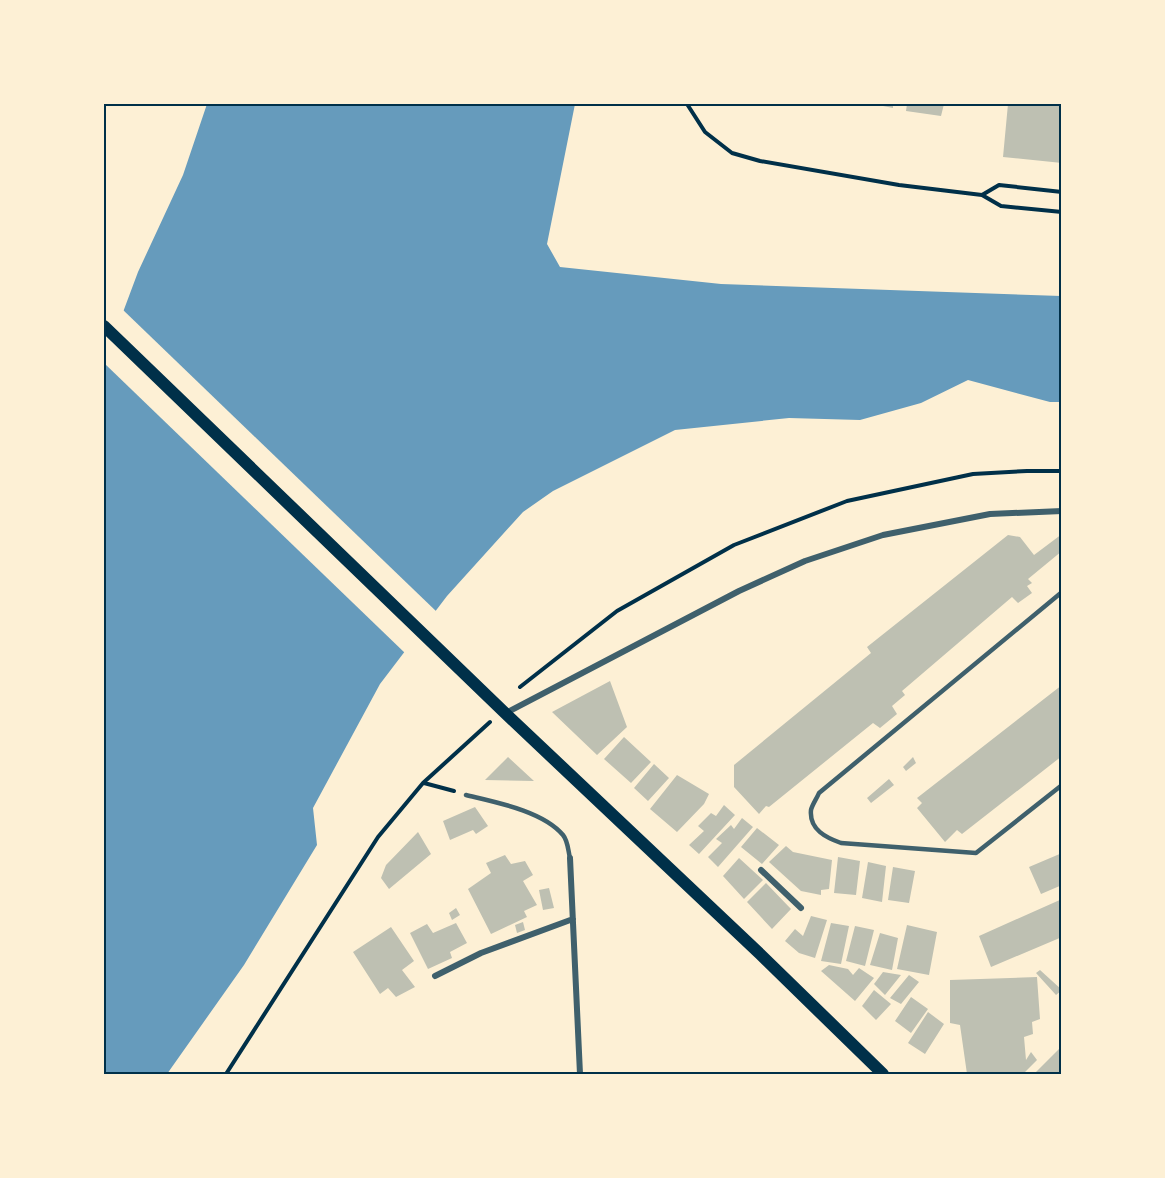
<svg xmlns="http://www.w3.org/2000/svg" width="1165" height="1178" viewBox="0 0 1165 1178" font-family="'Noto Sans',sans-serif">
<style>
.water{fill:#669bbc}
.pier{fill:#fdf0d5}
.building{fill:#bec0b2}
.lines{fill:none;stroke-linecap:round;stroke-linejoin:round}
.path{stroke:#003049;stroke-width:4}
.service{stroke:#3f606c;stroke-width:4.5}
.minor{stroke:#3f606c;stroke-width:6}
.secondary{stroke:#003049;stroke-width:12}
.neatline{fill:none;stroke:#003049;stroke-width:2}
</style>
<rect width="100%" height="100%" fill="#fdf0d5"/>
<path class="water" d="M 207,104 L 575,104 L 547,244 L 560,267 L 721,284 L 1061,296 L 1061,402 L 1050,402 L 968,380 L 921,403 L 860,420 L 789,418 L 675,430 L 553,491 L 523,512 L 447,596 L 380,684 L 313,808 L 317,845 L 244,965 L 167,1074 L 104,1074 L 104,363 L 138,272 L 183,175 Z"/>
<path class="pier" d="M 121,308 L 438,613 L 406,654 L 104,363 L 104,354 Z"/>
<path class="building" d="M 873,104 L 893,104 L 893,108 Z
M 907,104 L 944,104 L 941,116 L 906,111 Z
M 1008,104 L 1062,104 L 1062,163 L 1003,157 Z
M 1062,534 L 1062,551 L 1028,579 L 1032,583 L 1027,586 L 1032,593 L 1018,603 L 1012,597 L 902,691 L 905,695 L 892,706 L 897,714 L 880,728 L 873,723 L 769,807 L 766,806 L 759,814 L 734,787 L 734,765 L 871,653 L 867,647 L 1008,535 L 1020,537 L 1034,555 Z
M 610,681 L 627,727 L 597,755 L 552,712 Z
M 1062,685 L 1062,756 L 962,834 L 957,830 L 945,842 L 917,808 L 922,803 L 917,798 Z
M 624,737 L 651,762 L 631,783 L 604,759 Z
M 508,757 L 534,781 L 485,780 Z
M 913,757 L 916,763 L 906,771 L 903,767 Z
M 654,764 L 669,778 L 648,801 L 634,788 Z
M 677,775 L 709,794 L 704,804 L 677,832 L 650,809 Z
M 889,779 L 894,785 L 871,803 L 867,798 Z
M 724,805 L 735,815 L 699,854 L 689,845 L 704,831 L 698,826 L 711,813 L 716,816 Z
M 475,807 L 488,826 L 476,834 L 473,830 L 450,840 L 443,821 Z
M 742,818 L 753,827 L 718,867 L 708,857 L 722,843 L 716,839 L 731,825 L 734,829 Z
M 757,828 L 779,845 L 762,864 L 741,847 Z
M 418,832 L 431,854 L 389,889 L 381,878 L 386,865 Z
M 786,846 L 793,852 L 832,860 L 829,889 L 821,890 L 821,895 L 801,891 L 769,862 Z
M 1062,853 L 1062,885 L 1041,894 L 1029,867 Z
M 505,855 L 511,864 L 525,861 L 533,875 L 523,881 L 537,905 L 524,911 L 527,917 L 491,934 L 468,889 L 491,873 L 486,863 Z
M 838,857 L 860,861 L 856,895 L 834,893 Z
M 739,858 L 763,880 L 744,899 L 723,876 Z
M 868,862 L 886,866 L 882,902 L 862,898 Z
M 893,867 L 915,871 L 909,903 L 888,900 Z
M 766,883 L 791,909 L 772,929 L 747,902 Z
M 549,888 L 554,908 L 543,910 L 539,890 Z
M 1062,899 L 1062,937 L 991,967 L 979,936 Z
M 456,908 L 460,915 L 452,920 L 449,913 Z
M 811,916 L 827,920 L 815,958 L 799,953 L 785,941 L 795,929 L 803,936 Z
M 523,922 L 525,930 L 517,933 L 515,925 Z
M 456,923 L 467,943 L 450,952 L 452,958 L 428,969 L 410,933 L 427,924 L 433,933 Z
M 831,923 L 849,926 L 841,964 L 821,961 Z
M 907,925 L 937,932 L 929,975 L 897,969 Z
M 855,926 L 874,930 L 865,966 L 846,961 Z
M 391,927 L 414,961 L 402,970 L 415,987 L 396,997 L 388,988 L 380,994 L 353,952 Z
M 880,933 L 898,938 L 892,970 L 870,965 Z
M 829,965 L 848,969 L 853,975 L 859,968 L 874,978 L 855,1001 L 821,971 Z
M 1040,970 L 1062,990 L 1056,995 L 1036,973 Z
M 883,972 L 901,975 L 885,995 L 874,984 Z
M 909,975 L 919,982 L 901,1004 L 890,998 Z
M 1037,977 L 1040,1019 L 1032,1022 L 1033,1034 L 1024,1037 L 1026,1060 L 1031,1052 L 1037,1060 L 1023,1074 L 967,1074 L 960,1025 L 950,1023 L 950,980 Z
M 874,990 L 891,1004 L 876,1020 L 862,1006 Z
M 911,997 L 928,1009 L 911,1033 L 895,1021 Z
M 928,1012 L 944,1024 L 925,1054 L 908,1043 Z
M 1062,1046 L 1062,1074 L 1034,1074 Z"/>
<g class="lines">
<path class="path" d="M 687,104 L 705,132 L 732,153 L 760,161 L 899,185 L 982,195 L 999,185 L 1062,192
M 982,195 L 1001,206 L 1062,212
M 520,687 L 617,611 L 734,545 L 847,501 L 973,474 L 1027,471 L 1062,471
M 424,783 L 454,791
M 226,1074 L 378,837 L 423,783 L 490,722"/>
<path class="service" d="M 1062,592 L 819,793 C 817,798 812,805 811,810 C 809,830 827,838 841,843 L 976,853 L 1062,785
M 466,795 C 495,802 543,811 563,835 C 568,841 568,850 570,858"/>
<path class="minor" d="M 506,713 L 739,591 L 805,561 L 883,535 L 990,514 L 1062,511
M 570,858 L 580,1074
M 761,870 L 801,908
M 435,976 L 481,953 L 573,919"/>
<path class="secondary" d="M 104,326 L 505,713 L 760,954 L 883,1074"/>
</g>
<rect width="1165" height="1178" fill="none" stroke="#fdf0d5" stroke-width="210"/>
<rect x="105" y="105" width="955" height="968" class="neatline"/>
</svg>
